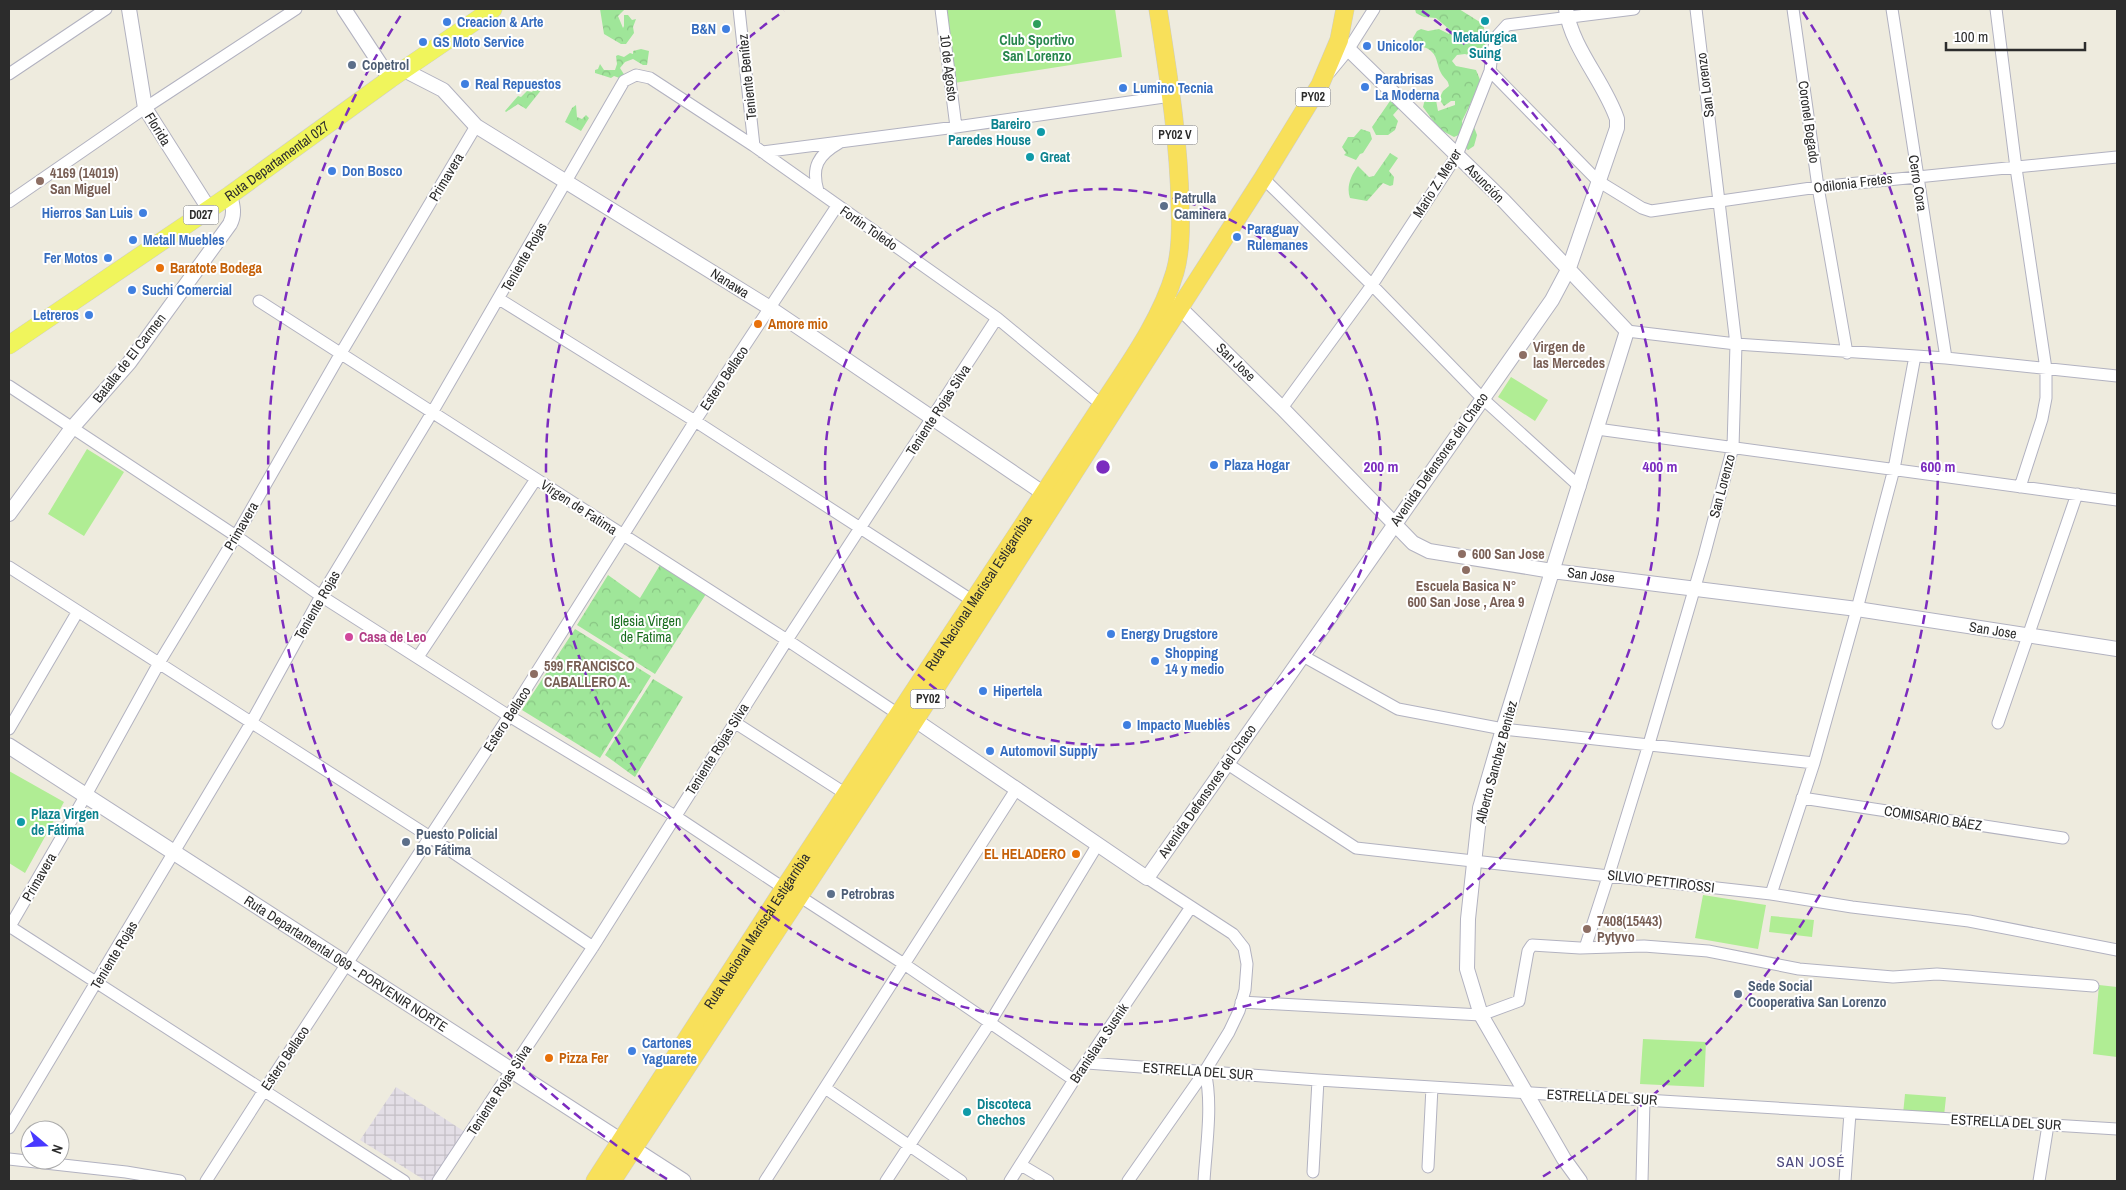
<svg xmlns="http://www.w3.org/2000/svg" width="2126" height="1190" viewBox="0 0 2126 1190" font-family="'Archivo Narrow',sans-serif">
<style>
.industrial{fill:url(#industrial-grid)}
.forest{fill:url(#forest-crowns)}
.pitch{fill:#b0ed94}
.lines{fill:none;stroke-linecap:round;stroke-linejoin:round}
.minor-casing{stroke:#b2b2c0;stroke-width:13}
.tertiary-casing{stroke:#b2b2c0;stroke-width:16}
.secondary-casing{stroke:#b2b2c0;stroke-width:17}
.primary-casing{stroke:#ccc;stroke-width:19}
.trunk-casing{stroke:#ccc;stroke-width:19}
.minor{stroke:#fff;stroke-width:11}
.tertiary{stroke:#fff;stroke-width:14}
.secondary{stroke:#fff;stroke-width:15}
.primary{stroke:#f0f55c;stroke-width:18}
.trunk{stroke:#f8e05a;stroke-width:18}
.ring{fill:none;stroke:#7b2cbf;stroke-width:2.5;stroke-dasharray:9 6}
.culture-dot{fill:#0f9aa8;stroke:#fff;stroke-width:2}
.shop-dot{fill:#3f7fe0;stroke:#fff;stroke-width:2}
.leisure-dot{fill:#2e9e5b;stroke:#fff;stroke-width:2}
.service-dot{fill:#5c6f8a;stroke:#fff;stroke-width:2}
.education-dot{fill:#8d6e63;stroke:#fff;stroke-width:2}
.food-dot{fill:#e8710a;stroke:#fff;stroke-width:2}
.hotel-dot{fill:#d1479c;stroke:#fff;stroke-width:2}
.labels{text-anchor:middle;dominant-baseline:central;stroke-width:4;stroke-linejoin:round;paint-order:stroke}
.shield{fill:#fff;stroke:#6b6b6b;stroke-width:1}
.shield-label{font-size:12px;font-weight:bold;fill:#2c2c2c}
.shop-label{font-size:14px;font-weight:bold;fill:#366cbe;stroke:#fff;text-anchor:start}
.culture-label{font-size:14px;font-weight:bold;fill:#0d838f;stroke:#fff;text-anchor:start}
.leisure-label{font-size:14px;font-weight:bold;fill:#27864d;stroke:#fff}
.service-label{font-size:14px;font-weight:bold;fill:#4e5e75;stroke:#fff;text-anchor:start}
.street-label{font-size:14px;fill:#2c2c2c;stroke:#fff}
.education-label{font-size:14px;font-weight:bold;fill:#785e54;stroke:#fff;text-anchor:start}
.food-label{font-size:14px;font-weight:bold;fill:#c56008;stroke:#fff;text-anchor:start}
.park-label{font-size:14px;fill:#186c1d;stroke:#fff}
.hotel-label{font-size:14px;font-weight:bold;fill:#b23c85;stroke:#fff;text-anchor:start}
.neighbourhood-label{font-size:15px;letter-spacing:1px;fill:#4e4a7e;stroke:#fff}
.centre{fill:#7b2cbf;stroke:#fff;stroke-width:2.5}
.ring-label{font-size:15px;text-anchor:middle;font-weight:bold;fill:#7b2cbf;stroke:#fff;stroke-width:4;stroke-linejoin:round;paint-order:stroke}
</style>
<defs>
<pattern id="industrial-grid" width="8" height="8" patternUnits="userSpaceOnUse" patternTransform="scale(1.25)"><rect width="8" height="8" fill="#e3dee6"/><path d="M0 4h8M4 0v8" fill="none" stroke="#c3bfc5"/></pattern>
<pattern id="forest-crowns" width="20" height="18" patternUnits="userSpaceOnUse" patternTransform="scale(1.25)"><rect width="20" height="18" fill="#9fe699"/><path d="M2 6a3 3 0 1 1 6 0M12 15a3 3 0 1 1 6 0" fill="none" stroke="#89c584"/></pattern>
</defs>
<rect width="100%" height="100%" fill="#eeebde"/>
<path class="industrial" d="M 396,1087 L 465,1132 L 432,1181 L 426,1181 L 360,1140 Z"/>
<path class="forest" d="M 600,9 L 625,9 L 618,16 L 623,28 L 624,26 L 624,15 L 628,15 L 632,20 L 636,19 L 633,27 L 634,33 L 626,44 L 621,44 L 604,34 Z
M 1415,9 L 1459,9 L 1483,24 L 1484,28 L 1482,40 L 1487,47 L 1481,59 L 1465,54 L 1457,55 L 1452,61 L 1456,66 L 1476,70 L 1481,82 L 1462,121 L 1463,130 L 1474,127 L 1477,135 L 1474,146 L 1468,150 L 1465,147 L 1461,134 L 1454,137 L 1439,129 L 1423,107 L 1425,99 L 1429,97 L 1436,100 L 1438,111 L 1455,105 L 1455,101 L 1451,101 L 1444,106 L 1439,99 L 1443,91 L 1449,86 C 1448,79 1444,79 1441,73 C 1437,66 1438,58 1432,52 C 1426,45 1416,48 1411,41 L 1417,31 L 1421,29 L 1428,31 L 1439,29 L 1449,34 L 1450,30 L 1436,18 L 1424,17 L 1416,13 Z
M 641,49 L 649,51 L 647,65 L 643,65 L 633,59 L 625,62 L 620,68 L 625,76 L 622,79 L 614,76 L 611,78 L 595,73 L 595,70 L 598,69 L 600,64 L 604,70 L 615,70 L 617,64 L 616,56 L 618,55 L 624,57 L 630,53 L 633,54 L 633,51 Z
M 538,84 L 542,89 L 526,109 L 518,104 L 506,112 L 505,111 L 518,96 L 521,97 L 527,91 L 532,92 Z
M 1390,101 L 1400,107 L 1393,115 L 1398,121 L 1395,130 L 1388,135 L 1376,135 L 1372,127 Z
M 576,105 L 577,117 L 582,119 L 586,115 L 589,118 L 581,131 L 565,122 L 572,108 Z
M 1361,129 L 1370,132 L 1372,139 L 1363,153 L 1360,154 L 1356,160 L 1344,155 L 1346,153 L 1342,147 L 1348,137 L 1354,137 Z
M 1390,153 L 1398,158 L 1389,171 L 1394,177 L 1393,185 L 1390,186 L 1383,183 L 1367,201 L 1350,198 C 1346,187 1351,175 1358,166 L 1369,177 L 1374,176 Z
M 660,565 L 706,594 L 655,674 L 577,625 L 608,575 L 640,598 Z
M 575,629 L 651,676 L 600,758 L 522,710 Z
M 653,679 L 683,697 L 635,777 L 605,755 Z"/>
<path class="pitch" d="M 945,9 L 1115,9 L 1122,57 L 954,83 Z
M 1511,377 L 1548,400 L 1535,421 L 1498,397 Z
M 87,449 L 124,472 L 84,536 L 48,514 Z
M 9,771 L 64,802 L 25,873 L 9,863 Z
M 1703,895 L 1766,905 L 1758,949 L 1695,938 Z
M 1771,916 L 1814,920 L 1812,937 L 1769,932 Z
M 2099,985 L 2117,987 L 2117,1057 L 2093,1054 Z
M 1643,1039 L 1706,1042 L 1704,1087 L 1640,1084 Z
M 1905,1094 L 1946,1097 L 1944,1116 L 1903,1114 Z"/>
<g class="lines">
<defs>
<path id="minor" d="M 739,9 L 754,146
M 941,9 L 956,127
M 1793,9 L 1818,187 L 1847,353
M 1892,9 L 1946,358
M 1996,9 L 2016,168 L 2046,369 L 2046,398 L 2042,419 L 2020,487
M 1490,71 L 1598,181 L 1642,208 L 1651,211 L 1818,187 L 2117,157
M 1330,72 L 1348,50 L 1374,9
M 9,74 L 106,9
M 762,152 L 956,127 L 1171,96
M 1263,178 L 1372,285 L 1482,398 L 1580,487
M 818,191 C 811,167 818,155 839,143
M 9,202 L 145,108 L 296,9
M 499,299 L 695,421 L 973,601
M 259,301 L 787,640 L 898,714
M 1627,331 L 1736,344 L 1946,358 L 2117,376
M 9,386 L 236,536 L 321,596 L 509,716 L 675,816 L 782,887 L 799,896 L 904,964 L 1074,1080
M 1282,408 L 1372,285 L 1457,155 L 1490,71 L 1492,53 L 1498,35 L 1507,25 L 1634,9
M 1597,429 L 2117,500
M 9,567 L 430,837 L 593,947
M 1303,656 L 1398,709 L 1503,729 L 1814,763
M 418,657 L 536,479
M 734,722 L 846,794
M 1998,723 L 2077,494
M 9,729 L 78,611
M 1226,763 L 1356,848 L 1771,894 L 1852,907 L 1969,921 L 2117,950
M 1802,798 L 2063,838
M 1771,894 L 1814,763 L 1857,609 L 1894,469 L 1915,356
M 9,926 L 404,1181
M 9,928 L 86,795 L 159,663 L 236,536 L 341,353 L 476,126
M 1585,948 L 1609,874 L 1649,744 L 1704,556 L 1733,447 L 1736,344 L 1696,9
M 1241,1002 L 1481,1015 L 1519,1001 L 1528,951 L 1532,945 L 1580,948 L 1644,946 L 1708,951 L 1799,969 L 1893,977 L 1937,974 L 2093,986
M 1087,1063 L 1318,1080 L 2117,1129
M 825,1088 L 961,1181
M 9,1128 L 251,723 L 321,596 L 433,411 L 624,81 L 636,75 L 650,78 L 754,146 L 997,318 L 1102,405
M 9,1159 L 126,1172 L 180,1181
M 1021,1165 L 1048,1181
M 1428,1167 L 1432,1087
M 1313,1172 L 1318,1080
M 206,1181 L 263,1092 L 509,716 L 695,421 L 837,206
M 438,1181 L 593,947 L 787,640 L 997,318
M 765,1181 L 1017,788
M 886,1181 L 989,1024 L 1098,844
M 1010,1181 L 1074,1080 L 1191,907
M 1128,1181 L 1205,1071 L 1229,1032 L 1239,1011 L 1245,990 L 1247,964 L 1244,948 L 1233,934 L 1147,878
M 1204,1181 C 1206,1147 1213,1104 1205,1071
M 1642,1181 L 1644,1100
M 1845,1181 L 1850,1113
M 2039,1181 L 2048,1125"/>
<path id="tertiary" d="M 129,9 L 145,108 L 209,209
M 344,9 L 390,79
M 1339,40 L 1504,201 L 1627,331 L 1503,729 L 1480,808 L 1468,919 L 1467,969 L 1481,1015 L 1564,1159 L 1580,1181
M 404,70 L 443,90 L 476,126 L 770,308 L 1052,499
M 1172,303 L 1179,307 L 1282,408 L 1413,543 L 1429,551 L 1552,571 L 1857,609 L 2117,649
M 9,514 L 72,428 L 129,363 L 230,224 C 235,214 233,206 230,195
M 915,720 L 1147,878 L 1552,300 L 1569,268 L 1617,128 L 1617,119 C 1604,81 1572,49 1566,9"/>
<g id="secondary">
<path id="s1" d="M 9,746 L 683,1181"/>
</g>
<g id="primary">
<path id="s2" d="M 9,345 L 230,195 L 390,79 L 493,9"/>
</g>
<g id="trunk">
<path id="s3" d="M 595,1181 L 785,887 L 1102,405 C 1129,364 1161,320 1175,272 C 1181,251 1181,226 1180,205 C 1179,139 1168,74 1158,9"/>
<path d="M 612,1181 L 915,720 L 1263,178 L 1320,85 L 1339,40 L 1345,9"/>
</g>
</defs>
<use href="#minor" class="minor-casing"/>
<use href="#tertiary" class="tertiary-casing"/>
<use href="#secondary" class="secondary-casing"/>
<use href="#primary" class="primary-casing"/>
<use href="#trunk" class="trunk-casing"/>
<use href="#minor" class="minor"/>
<use href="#tertiary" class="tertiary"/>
<use href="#secondary" class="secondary"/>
<use href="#primary" class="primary"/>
<use href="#trunk" class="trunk"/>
</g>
<g class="ring">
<circle cx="1103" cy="467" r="278"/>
<path d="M1422 11A557 557 0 1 1 784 11"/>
<path d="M667 1179A835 835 0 0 1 403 12M1803 12A835 835 0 0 1 1539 1179"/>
</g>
<g class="culture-dot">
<circle cx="1485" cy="21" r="5"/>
<circle cx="1041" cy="132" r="5"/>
<circle cx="1030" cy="157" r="5"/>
<circle cx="21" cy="822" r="5"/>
<circle cx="967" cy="1112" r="5"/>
</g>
<g class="shop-dot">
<circle cx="447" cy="22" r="5"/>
<circle cx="726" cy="29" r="5"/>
<circle cx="423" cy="42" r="5"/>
<circle cx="1367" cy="46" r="5"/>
<circle cx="465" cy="84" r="5"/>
<circle cx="1365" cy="87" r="5"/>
<circle cx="1123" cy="88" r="5"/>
<circle cx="332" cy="171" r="5"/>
<circle cx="143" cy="213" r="5"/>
<circle cx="1237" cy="237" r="5"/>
<circle cx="133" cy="240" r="5"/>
<circle cx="108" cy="258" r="5"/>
<circle cx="132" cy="290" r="5"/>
<circle cx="89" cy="315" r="5"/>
<circle cx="1214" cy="465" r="5"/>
<circle cx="1111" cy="634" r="5"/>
<circle cx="1155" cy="661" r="5"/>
<circle cx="983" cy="691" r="5"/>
<circle cx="1127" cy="725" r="5"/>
<circle cx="990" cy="751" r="5"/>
<circle cx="632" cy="1051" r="5"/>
</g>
<circle class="leisure-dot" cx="1037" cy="24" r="5"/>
<g class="service-dot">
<circle cx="352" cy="65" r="5"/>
<circle cx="1164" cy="206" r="5"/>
<circle cx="406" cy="842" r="5"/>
<circle cx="831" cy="894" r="5"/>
<circle cx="1738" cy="994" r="5"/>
</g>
<g class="education-dot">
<circle cx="40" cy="181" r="5"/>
<circle cx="1523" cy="355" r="5"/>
<circle cx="1462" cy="554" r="5"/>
<circle cx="1466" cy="570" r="5"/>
<circle cx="534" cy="674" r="5"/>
<circle cx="1587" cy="929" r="5"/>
</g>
<g class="food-dot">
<circle cx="160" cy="268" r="5"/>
<circle cx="758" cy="324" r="5"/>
<circle cx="1076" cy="854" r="5"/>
<circle cx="549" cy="1058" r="5"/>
</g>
<circle class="hotel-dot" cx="349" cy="637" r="5"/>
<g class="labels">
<g class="shield">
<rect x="1295.5" y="87.5" width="35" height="19" rx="4"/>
<rect x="1152.5" y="125.5" width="45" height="19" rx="4"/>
<rect x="183.5" y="205.5" width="35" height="19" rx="4"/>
<rect x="910.5" y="689.5" width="35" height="19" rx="4"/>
</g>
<g class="shield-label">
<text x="1313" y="97">PY02</text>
<text x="1175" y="135">PY02 V</text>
<text x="201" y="215">D027</text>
<text x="928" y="699">PY02</text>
</g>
<g class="shop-label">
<text x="457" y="22">Creacion &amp; Arte</text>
<text x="716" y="29" text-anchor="end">B&amp;N</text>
<text x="433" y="42">GS Moto Service</text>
<text x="1377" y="46">Unicolor</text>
<text x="1375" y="79">Parabrisas<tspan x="1375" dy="16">La Moderna</tspan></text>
<text x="475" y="84">Real Repuestos</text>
<text x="1133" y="88">Lumino Tecnia</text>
<text x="342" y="171">Don Bosco</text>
<text x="133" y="213" text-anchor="end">Hierros San Luis</text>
<text x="1247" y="229">Paraguay<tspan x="1247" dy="16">Rulemanes</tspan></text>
<text x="143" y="240">Metall Muebles</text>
<text x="98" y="258" text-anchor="end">Fer Motos</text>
<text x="142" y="290">Suchi Comercial</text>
<text x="79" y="315" text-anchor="end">Letreros</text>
<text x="1224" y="465">Plaza Hogar</text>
<text x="1121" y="634">Energy Drugstore</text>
<text x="1165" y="653">Shopping<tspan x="1165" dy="16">14 y medio</tspan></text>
<text x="993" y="691">Hipertela</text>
<text x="1137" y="725">Impacto Muebles</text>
<text x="1000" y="751">Automovil Supply</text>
<text x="642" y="1043">Cartones<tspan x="642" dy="16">Yaguarete</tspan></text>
</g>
<g class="culture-label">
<text x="1485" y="37" text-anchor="middle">Metalúrgica<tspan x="1485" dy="16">Suing</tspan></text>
<text x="1031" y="124" text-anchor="end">Bareiro<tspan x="1031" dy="16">Paredes House</tspan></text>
<text x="1040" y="157">Great</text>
<text x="31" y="814">Plaza Virgen<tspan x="31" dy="16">de Fátima</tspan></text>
<text x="977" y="1104">Discoteca<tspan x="977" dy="16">Chechos</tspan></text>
</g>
<g class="leisure-label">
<text x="1037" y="40">Club Sportivo<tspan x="1037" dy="16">San Lorenzo</tspan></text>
</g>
<g class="service-label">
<text x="362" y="65">Copetrol</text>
<text x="1174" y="198">Patrulla<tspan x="1174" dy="16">Caminera</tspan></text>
<text x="416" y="834">Puesto Policial<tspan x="416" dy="16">Bo Fátima</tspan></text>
<text x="841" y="894">Petrobras</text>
<text x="1748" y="986">Sede Social<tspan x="1748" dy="16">Cooperativa San Lorenzo</tspan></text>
</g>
<g class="street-label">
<text transform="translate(949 68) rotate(83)">10 de Agosto</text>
<text transform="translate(747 77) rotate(-96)">Teniente Benítez</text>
<text transform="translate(1705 85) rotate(-97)">San Lorenzo</text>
<text transform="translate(1809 122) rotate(82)">Coronel Bogado</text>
<text transform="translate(158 129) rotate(58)">Florida</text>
<text stroke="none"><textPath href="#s2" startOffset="325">Ruta Departamental 027</textPath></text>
<text transform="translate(446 177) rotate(-59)">Primavera</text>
<text transform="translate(1437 183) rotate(-58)">Mario Z. Meyer</text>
<text transform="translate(1485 183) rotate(45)">Asunción</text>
<text transform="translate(1853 183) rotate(-7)">Odilonia Fretes</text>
<text transform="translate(1918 183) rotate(81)">Cerro Cora</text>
<text transform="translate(869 228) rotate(35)">Fortin Toledo</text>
<text transform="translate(524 257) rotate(-60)">Teniente Rojas</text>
<text transform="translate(730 283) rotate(32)">Nanawa</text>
<text transform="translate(129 358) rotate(-52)">Batalla de El Carmen</text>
<text transform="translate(1236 362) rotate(44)">San Jose</text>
<text transform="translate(724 378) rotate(-56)">Estero Bellaco</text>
<text transform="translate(938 410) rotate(-57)">Teniente Rojas Silva</text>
<text transform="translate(1439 459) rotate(-55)">Avenida Defensores del Chaco</text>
<text transform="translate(1722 486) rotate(-75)">San Lorenzo</text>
<text transform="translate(579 507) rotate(33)">Virgen de Fatima</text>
<text transform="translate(241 526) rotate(-60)">Primavera</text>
<text transform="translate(1591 575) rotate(7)">San Jose</text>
<text stroke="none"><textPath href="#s3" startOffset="702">Ruta Nacional Mariscal Estigarribia</textPath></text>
<text transform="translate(317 605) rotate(-60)">Teniente Rojas</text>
<text transform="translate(1993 630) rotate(9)">San Jose</text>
<text transform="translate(507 719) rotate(-57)">Estero Bellaco</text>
<text transform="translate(717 749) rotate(-58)">Teniente Rojas Silva</text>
<text transform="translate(1496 762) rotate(-75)">Alberto Sanchez Benitez</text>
<text transform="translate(1207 791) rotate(-55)">Avenida Defensores del Chaco</text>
<text transform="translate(1933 818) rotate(9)">COMISARIO BÁEZ</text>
<text transform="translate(39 877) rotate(-60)">Primavera</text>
<text transform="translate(1661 881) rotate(7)">SILVIO PETTIROSSI</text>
<text stroke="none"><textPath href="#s3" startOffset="298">Ruta Nacional Mariscal Estigarribia</textPath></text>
<text transform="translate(114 955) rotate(-59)">Teniente Rojas</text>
<text stroke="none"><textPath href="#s1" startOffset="401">Ruta Departamental 069 - PORVENIR NORTE</textPath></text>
<text transform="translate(1099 1043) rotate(-56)">Branislava Susnik</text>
<text transform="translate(285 1058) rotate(-56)">Estero Bellaco</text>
<text transform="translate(1198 1071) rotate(4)">ESTRELLA DEL SUR</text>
<text transform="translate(499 1090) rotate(-57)">Teniente Rojas Silva</text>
<text transform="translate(1602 1097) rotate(3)">ESTRELLA DEL SUR</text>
<text transform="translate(2006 1122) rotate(3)">ESTRELLA DEL SUR</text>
</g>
<g class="education-label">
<text x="50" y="173">4169 (14019)<tspan x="50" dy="16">San Miguel</tspan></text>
<text x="1533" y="347">Virgen de<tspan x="1533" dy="16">las Mercedes</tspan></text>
<text x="1472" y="554">600 San Jose</text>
<text x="1466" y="586" text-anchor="middle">Escuela Basica N°<tspan x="1466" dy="16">600 San Jose , Area 9</tspan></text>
<text x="544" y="666">599 FRANCISCO<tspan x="544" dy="16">CABALLERO A.</tspan></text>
<text x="1597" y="921">7408(15443)<tspan x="1597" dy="16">Pytyvo</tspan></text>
</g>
<g class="food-label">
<text x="170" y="268">Baratote Bodega</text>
<text x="768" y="324">Amore mio</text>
<text x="1066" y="854" text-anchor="end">EL HELADERO</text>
<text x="559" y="1058">Pizza Fer</text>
</g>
<g class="park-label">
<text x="646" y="621">Iglesia Virgen<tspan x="646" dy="16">de Fatima</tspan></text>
</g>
<g class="hotel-label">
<text x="359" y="637">Casa de Leo</text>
</g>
<g class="neighbourhood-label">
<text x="1811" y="1161">SAN JOSÉ</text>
</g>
</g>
<circle cx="1103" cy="467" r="8" class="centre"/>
<g class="ring-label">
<text x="1381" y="472">200 m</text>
<text x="1660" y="472">400 m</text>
<text x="1938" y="472">600 m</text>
</g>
<rect width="2126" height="1190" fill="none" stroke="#2c2c2c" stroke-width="20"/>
<g transform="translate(45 1145) rotate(109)"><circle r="24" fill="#ffffff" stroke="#ababab"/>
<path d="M0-4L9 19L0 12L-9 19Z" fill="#4839ff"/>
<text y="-8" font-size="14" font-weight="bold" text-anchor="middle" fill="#2c2c2c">N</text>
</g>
<path d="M1946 42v8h139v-8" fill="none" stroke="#2c2c2c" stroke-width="2.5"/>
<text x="1954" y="42" font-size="15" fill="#2c2c2c" stroke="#ffffff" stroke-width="4" paint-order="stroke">100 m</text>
</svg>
